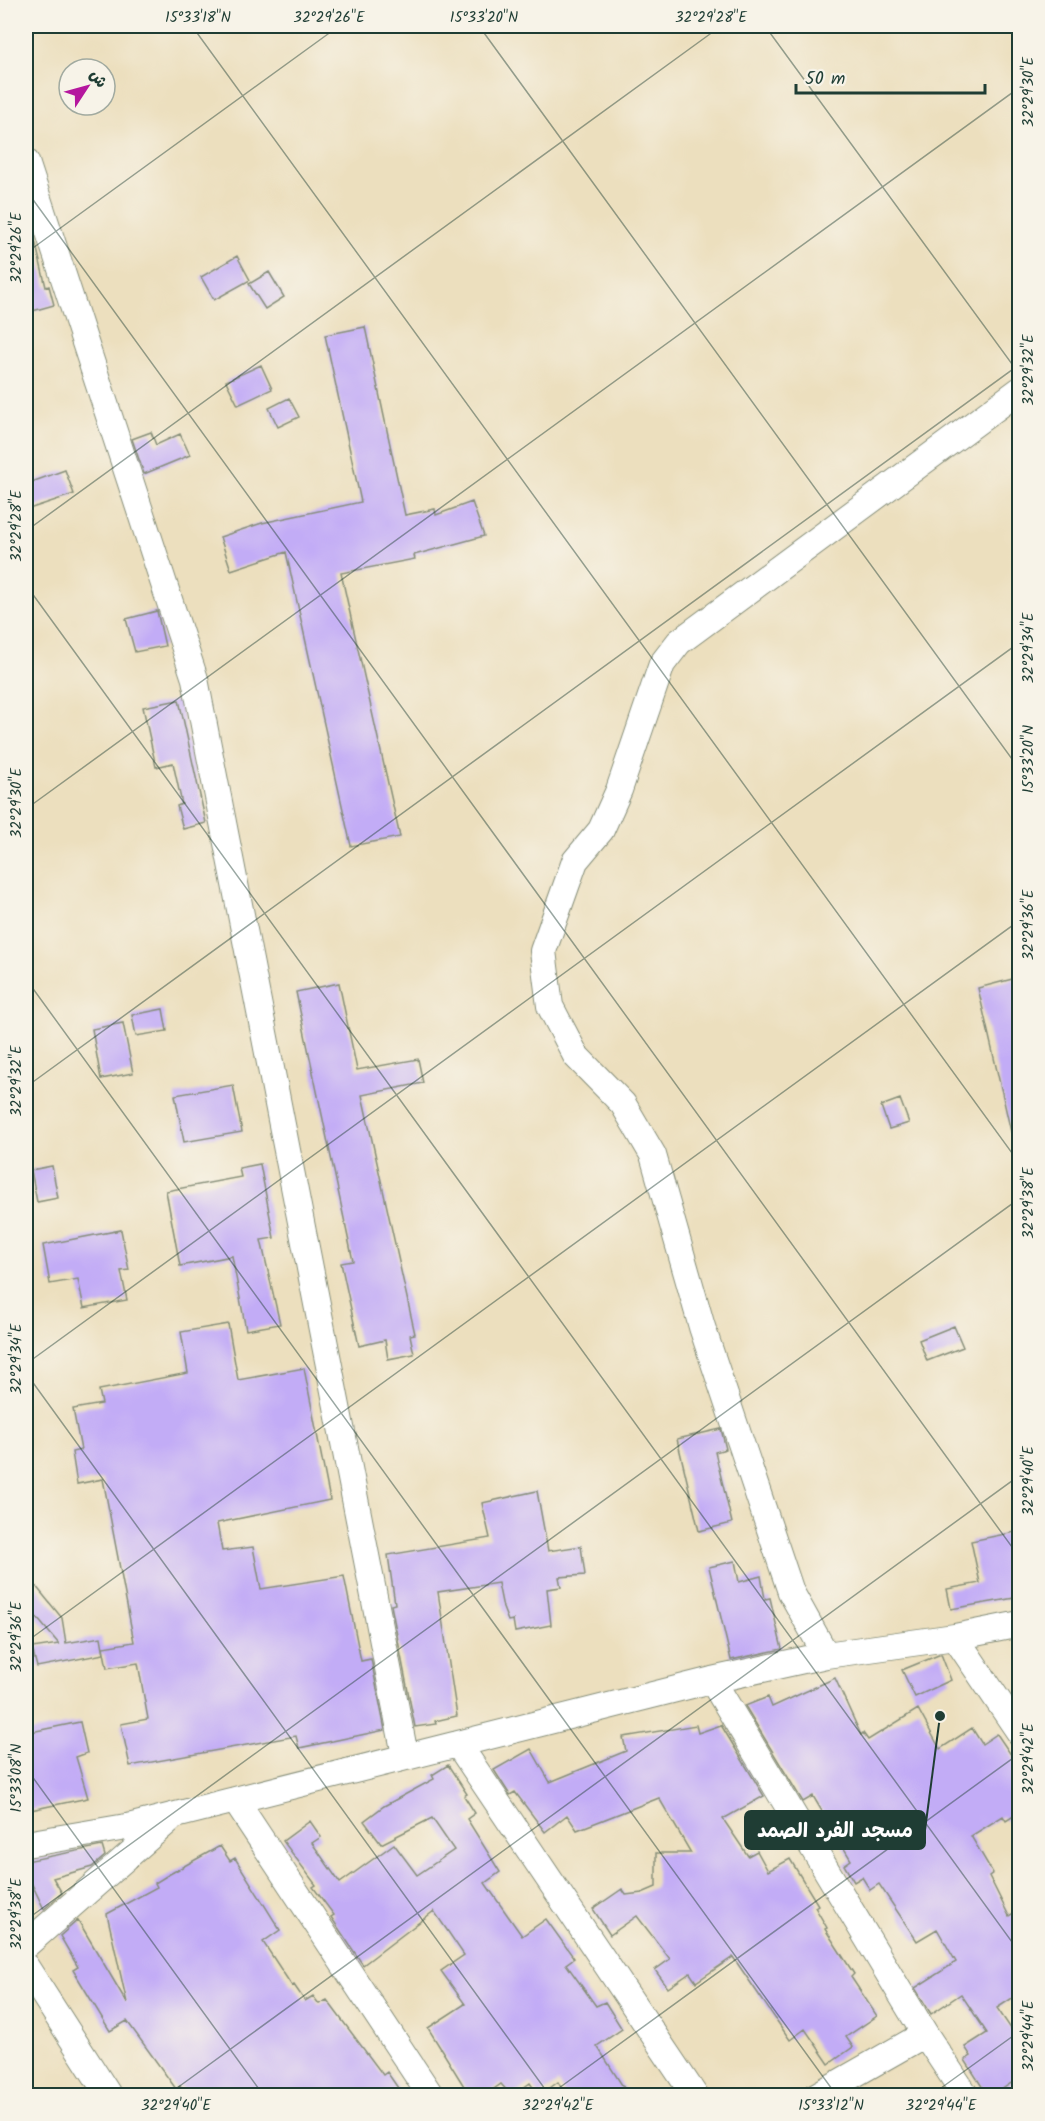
<svg xmlns="http://www.w3.org/2000/svg" width="1045" height="2121" viewBox="0 0 1045 2121" font-family="Kalam,'Playpen Sans Arabic',sans-serif">
<style>
.building{fill:#c2acf6}
.lines{fill:none;stroke-linecap:round;stroke-linejoin:round}
.street-casing{stroke:#868e79;stroke-width:28}
.street{stroke:#fff;stroke-width:26}
.ticks{fill:none;stroke:#1f3d34;stroke-width:1.5;stroke-opacity:0.45}
.leader{fill:none;stroke:#1f3d34;stroke-width:2}
.callout-dot{fill:#1f3d34;stroke:#f7f3e8;stroke-width:2}
.callout{fill:#1f3d34;stroke:#1f3d34;stroke-width:2}
.callout-label{font-size:20px;text-anchor:middle;font-weight:bold;fill:#fff}
.neatline{fill:none;stroke:#1f3d34;stroke-width:2}
.ticks-label{font-size:15px;text-anchor:middle;fill:#1f3d34}
</style>
<rect width="100%" height="100%" fill="#f7f3e8"/>
<filter id="ink" filterUnits="userSpaceOnUse"><feTurbulence type="fractalNoise" baseFrequency=".0167" numOctaves="2"/><feDisplacementMap in="SourceGraphic" scale="12" xChannelSelector="R" yChannelSelector="G"/><feConvolveMatrix kernelMatrix="1 2 1 2 8 2 1 2 1" color-interpolation-filters="sRGB"/></filter>
<filter id="wash" filterUnits="userSpaceOnUse"><feTurbulence type="fractalNoise" baseFrequency=".008" numOctaves="4" result="noise"/><feDisplacementMap in="SourceGraphic" scale="24" xChannelSelector="R" yChannelSelector="G"/><feGaussianBlur stdDeviation="1.35" result="paint"/><feColorMatrix in="noise" values="0 0 0 0 0 0 0 0 0 0 0 0 0 0 0 0 0 1.4 0 .05"/><feComposite in="paint" operator="in"/></filter>
<g filter="url(#wash)">
<rect width="100%" height="100%" fill="#ecdfbe"/>
<g id="blocks">
<path class="building" d="M 33,232 L 46,287 L 49,286 L 54,305 L 29,312 L 26,297 L 26,233 Z
M 237,256 L 250,280 L 214,300 L 201,277 Z
M 269,272 L 284,297 L 265,309 L 249,284 Z
M 365,327 L 405,515 L 435,509 L 436,515 L 472,502 L 484,536 L 414,555 L 415,559 L 341,573 L 400,837 L 351,846 L 286,552 L 231,570 L 220,537 L 262,523 L 361,502 L 325,335 Z
M 261,365 L 272,389 L 238,405 L 226,381 Z
M 289,398 L 299,417 L 278,427 L 269,408 Z
M 151,432 L 156,445 L 180,434 L 190,455 L 144,474 L 132,439 Z
M 65,470 L 74,494 L 26,510 L 26,484 Z
M 157,611 L 165,646 L 135,652 L 126,619 Z
M 179,700 L 206,823 L 183,829 L 177,806 L 182,804 L 173,763 L 156,767 L 143,707 Z
M 1020,977 L 1020,1131 L 1011,1132 L 978,988 Z
M 339,983 L 357,1070 L 418,1059 L 423,1083 L 362,1095 L 415,1334 L 410,1335 L 414,1354 L 388,1359 L 385,1340 L 359,1346 L 341,1263 L 353,1261 L 296,992 Z
M 163,1009 L 167,1031 L 136,1036 L 132,1015 Z
M 123,1023 L 133,1073 L 101,1079 L 92,1029 Z
M 233,1085 L 242,1132 L 184,1142 L 175,1095 Z
M 900,1099 L 909,1123 L 889,1129 L 881,1106 Z
M 260,1164 L 274,1238 L 261,1240 L 280,1324 L 246,1330 L 232,1256 L 180,1266 L 166,1191 L 241,1177 L 239,1168 Z
M 52,1166 L 58,1198 L 37,1202 L 31,1170 Z
M 121,1230 L 129,1270 L 121,1271 L 127,1300 L 84,1308 L 78,1279 L 50,1284 L 43,1245 Z
M 228,1324 L 238,1380 L 304,1368 L 330,1500 L 217,1523 L 222,1551 L 253,1547 L 261,1589 L 344,1576 L 361,1661 L 371,1659 L 385,1730 L 299,1748 L 296,1736 L 130,1766 L 121,1724 L 148,1719 L 138,1663 L 107,1668 L 103,1647 L 134,1642 L 103,1479 L 77,1484 L 72,1452 L 81,1450 L 73,1409 L 102,1404 L 99,1390 L 188,1373 L 181,1332 Z
M 954,1326 L 963,1347 L 927,1361 L 919,1340 Z
M 721,1429 L 726,1449 L 715,1452 L 732,1523 L 699,1531 L 677,1439 Z
M 537,1491 L 548,1551 L 581,1546 L 585,1575 L 559,1577 L 561,1587 L 547,1589 L 551,1625 L 515,1632 L 513,1620 L 508,1621 L 503,1608 L 498,1583 L 438,1592 L 457,1716 L 435,1721 L 436,1724 L 415,1727 L 391,1605 L 395,1604 L 388,1555 L 490,1538 L 482,1503 Z
M 1020,1531 L 1020,1597 L 951,1609 L 947,1589 L 980,1583 L 971,1541 Z
M 735,1561 L 739,1582 L 761,1576 L 765,1599 L 770,1598 L 782,1649 L 731,1660 L 709,1567 Z
M 26,1574 L 62,1618 L 66,1643 L 101,1637 L 104,1654 L 37,1667 L 32,1648 L 59,1644 L 26,1605 Z
M 941,1654 L 951,1680 L 915,1697 L 902,1670 Z
M 835,1678 L 861,1735 L 863,1733 L 868,1740 L 918,1709 L 940,1749 L 972,1728 L 982,1744 L 997,1734 L 1020,1768 L 1020,1812 L 1006,1821 L 1003,1816 L 971,1836 L 993,1873 L 989,1876 L 1009,1916 L 1020,1909 L 1020,1993 L 997,2008 L 1020,2042 L 1020,2077 L 992,2096 L 988,2096 L 965,2060 L 971,2056 L 965,2047 L 987,2033 L 961,1994 L 931,2014 L 915,1988 L 956,1962 L 937,1929 L 917,1941 L 879,1884 L 870,1890 L 862,1877 L 854,1882 L 844,1865 L 851,1860 L 813,1796 L 803,1802 L 745,1706 L 768,1697 L 772,1707 Z
M 80,1722 L 87,1753 L 76,1757 L 88,1798 L 26,1811 L 26,1733 Z
M 696,1725 L 698,1733 L 721,1725 L 764,1796 L 723,1819 L 748,1856 L 757,1851 L 768,1871 L 790,1859 L 818,1905 L 815,1907 L 827,1928 L 825,1929 L 854,1974 L 851,1977 L 877,2016 L 846,2037 L 853,2047 L 829,2064 L 805,2029 L 790,2040 L 733,1957 L 696,1982 L 690,1973 L 668,1988 L 655,1970 L 670,1959 L 637,1916 L 610,1935 L 593,1909 L 622,1889 L 626,1895 L 642,1893 L 656,1887 L 656,1853 L 691,1853 L 659,1798 L 577,1830 L 567,1815 L 545,1832 L 515,1792 L 510,1795 L 494,1770 L 531,1749 L 550,1782 L 626,1751 L 623,1737 Z
M 448,1765 L 467,1794 L 464,1796 L 475,1813 L 467,1819 L 500,1872 L 485,1883 L 522,1936 L 546,1919 L 574,1958 L 566,1964 L 596,2006 L 605,2002 L 622,2029 L 597,2046 L 629,2096 L 566,2096 L 558,2082 L 539,2096 L 530,2083 L 512,2096 L 501,2084 L 484,2096 L 470,2096 L 428,2028 L 465,2004 L 441,1971 L 464,1955 L 434,1911 L 363,1965 L 331,1917 L 334,1915 L 313,1887 L 316,1885 L 283,1841 L 310,1821 L 321,1837 L 312,1843 L 340,1883 L 394,1844 L 417,1875 L 454,1850 L 432,1818 L 381,1844 L 364,1821 L 384,1806 L 434,1779 L 432,1775 Z
M 102,1846 L 105,1856 L 92,1867 L 53,1878 L 62,1893 L 44,1909 L 26,1872 L 26,1861 Z
M 220,1846 L 230,1861 L 235,1858 L 280,1930 L 263,1942 L 292,1986 L 294,1985 L 305,2001 L 313,1996 L 319,2004 L 327,2000 L 383,2075 L 387,2072 L 398,2088 L 395,2091 L 398,2096 L 186,2096 L 180,2086 L 176,2089 L 127,2021 L 110,2031 L 73,1970 L 78,1967 L 60,1936 L 78,1920 L 127,2003 L 107,1914 L 157,1887 L 155,1883 L 168,1875 Z"/>
</g>
</g>
<g filter="url(#ink)">
<use href="#blocks" fill-opacity="0" stroke="#868e79" stroke-width="1.5"/>
<g class="lines">
<defs>
<path id="street" d="M 26,162 L 195,679 L 405,1755
M 955,1637 L 1020,1733
M 826,1655 L 791,1592 L 702,1327 L 653,1155 L 623,1104 L 576,1056 L 550,1006 L 543,951 L 575,861 L 601,830 L 619,790 L 662,664 L 679,642 L 1020,390
M 712,1680 L 925,2034 L 966,2096
M 458,1744 L 695,2096
M 235,1800 L 431,2096
M 26,1844 L 132,1826 L 712,1680 L 826,1655 L 955,1637 L 1020,1624
M 26,1945 L 170,1819
M 26,1967 L 109,2096
M 816,2096 L 925,2034"/>
</defs>
<use href="#street" class="street-casing"/>
<use href="#street" class="street"/>
</g>
</g>
<path class="ticks" d="M 192,26 L 1020,1164M 479,26 L 1020,770M 765,26 L 1020,375M 26,190 L 1020,1558M 26,253 L 339,26M 26,531 L 721,26M 26,585 L 1020,1953M 26,809 L 1020,87M 26,979 L 837,2096M 26,1087 L 1020,364M 26,1364 L 1020,642M 26,1373 L 550,2096M 26,1642 L 1020,920M 26,1768 L 264,2096M 26,1920 L 1020,1198M 166,2096 L 1020,1475M 548,2096 L 1020,1753M 930,2096 L 1020,2031"/>
<path class="leader" d="M940 1716L925 1830"/>
<circle class="callout-dot" cx="940" cy="1716" r="6"/>
<rect class="callout" x="745" y="1811" width="180" height="38" rx="6"/>
<g class="callout-label">
<text x="835" y="1837">مسجد الفرد الصمد</text>
</g>
<rect width="1045" height="2121" fill="none" stroke="#f7f3e8" stroke-width="66"/>
<g transform="translate(87 87) rotate(54)"><circle r="28" fill="#f7f3e8" stroke="#a1aaa0" stroke-width="1.5"/>
<path d="M0-4.5L10 22L0 15L-10 22Z" fill="#b5179e"/>
<text y="-9" font-size="16" font-weight="bold" text-anchor="middle" fill="#1f3d34">ش</text>
</g>
<path d="M796 84v9h189v-9" fill="none" stroke="#1f3d34" stroke-width="3"/>
<text x="805" y="84" font-size="18" fill="#1f3d34" stroke="#f7f3e8" stroke-width="4.5" paint-order="stroke">50 m</text>
<rect x="33" y="33" width="979" height="2055" class="neatline"/>
<g class="ticks-label">
<text x="198" y="22">15°33'18"N</text>
<text x="329" y="22">32°29'26"E</text>
<text x="484" y="22">15°33'20"N</text>
<text x="711" y="22">32°29'28"E</text>
<text transform="translate(1028 92) rotate(-90)" y="5">32°29'30"E</text>
<text transform="translate(16 248) rotate(-90)" y="5">32°29'26"E</text>
<text transform="translate(1028 370) rotate(-90)" y="5">32°29'32"E</text>
<text transform="translate(16 526) rotate(-90)" y="5">32°29'28"E</text>
<text transform="translate(1028 648) rotate(-90)" y="5">32°29'34"E</text>
<text transform="translate(1028 759) rotate(-90)" y="5">15°33'20"N</text>
<text transform="translate(16 803) rotate(-90)" y="5">32°29'30"E</text>
<text transform="translate(1028 925) rotate(-90)" y="5">32°29'36"E</text>
<text transform="translate(16 1081) rotate(-90)" y="5">32°29'32"E</text>
<text transform="translate(1028 1203) rotate(-90)" y="5">32°29'38"E</text>
<text transform="translate(16 1359) rotate(-90)" y="5">32°29'34"E</text>
<text transform="translate(1028 1481) rotate(-90)" y="5">32°29'40"E</text>
<text transform="translate(16 1637) rotate(-90)" y="5">32°29'36"E</text>
<text transform="translate(1028 1759) rotate(-90)" y="5">32°29'42"E</text>
<text transform="translate(16 1778) rotate(-90)" y="5">15°33'08"N</text>
<text transform="translate(16 1914) rotate(-90)" y="5">32°29'38"E</text>
<text transform="translate(1028 2036) rotate(-90)" y="5">32°29'44"E</text>
<text x="176" y="2110">32°29'40"E</text>
<text x="558" y="2110">32°29'42"E</text>
<text x="831" y="2110">15°33'12"N</text>
<text x="941" y="2110">32°29'44"E</text>
</g>
</svg>
